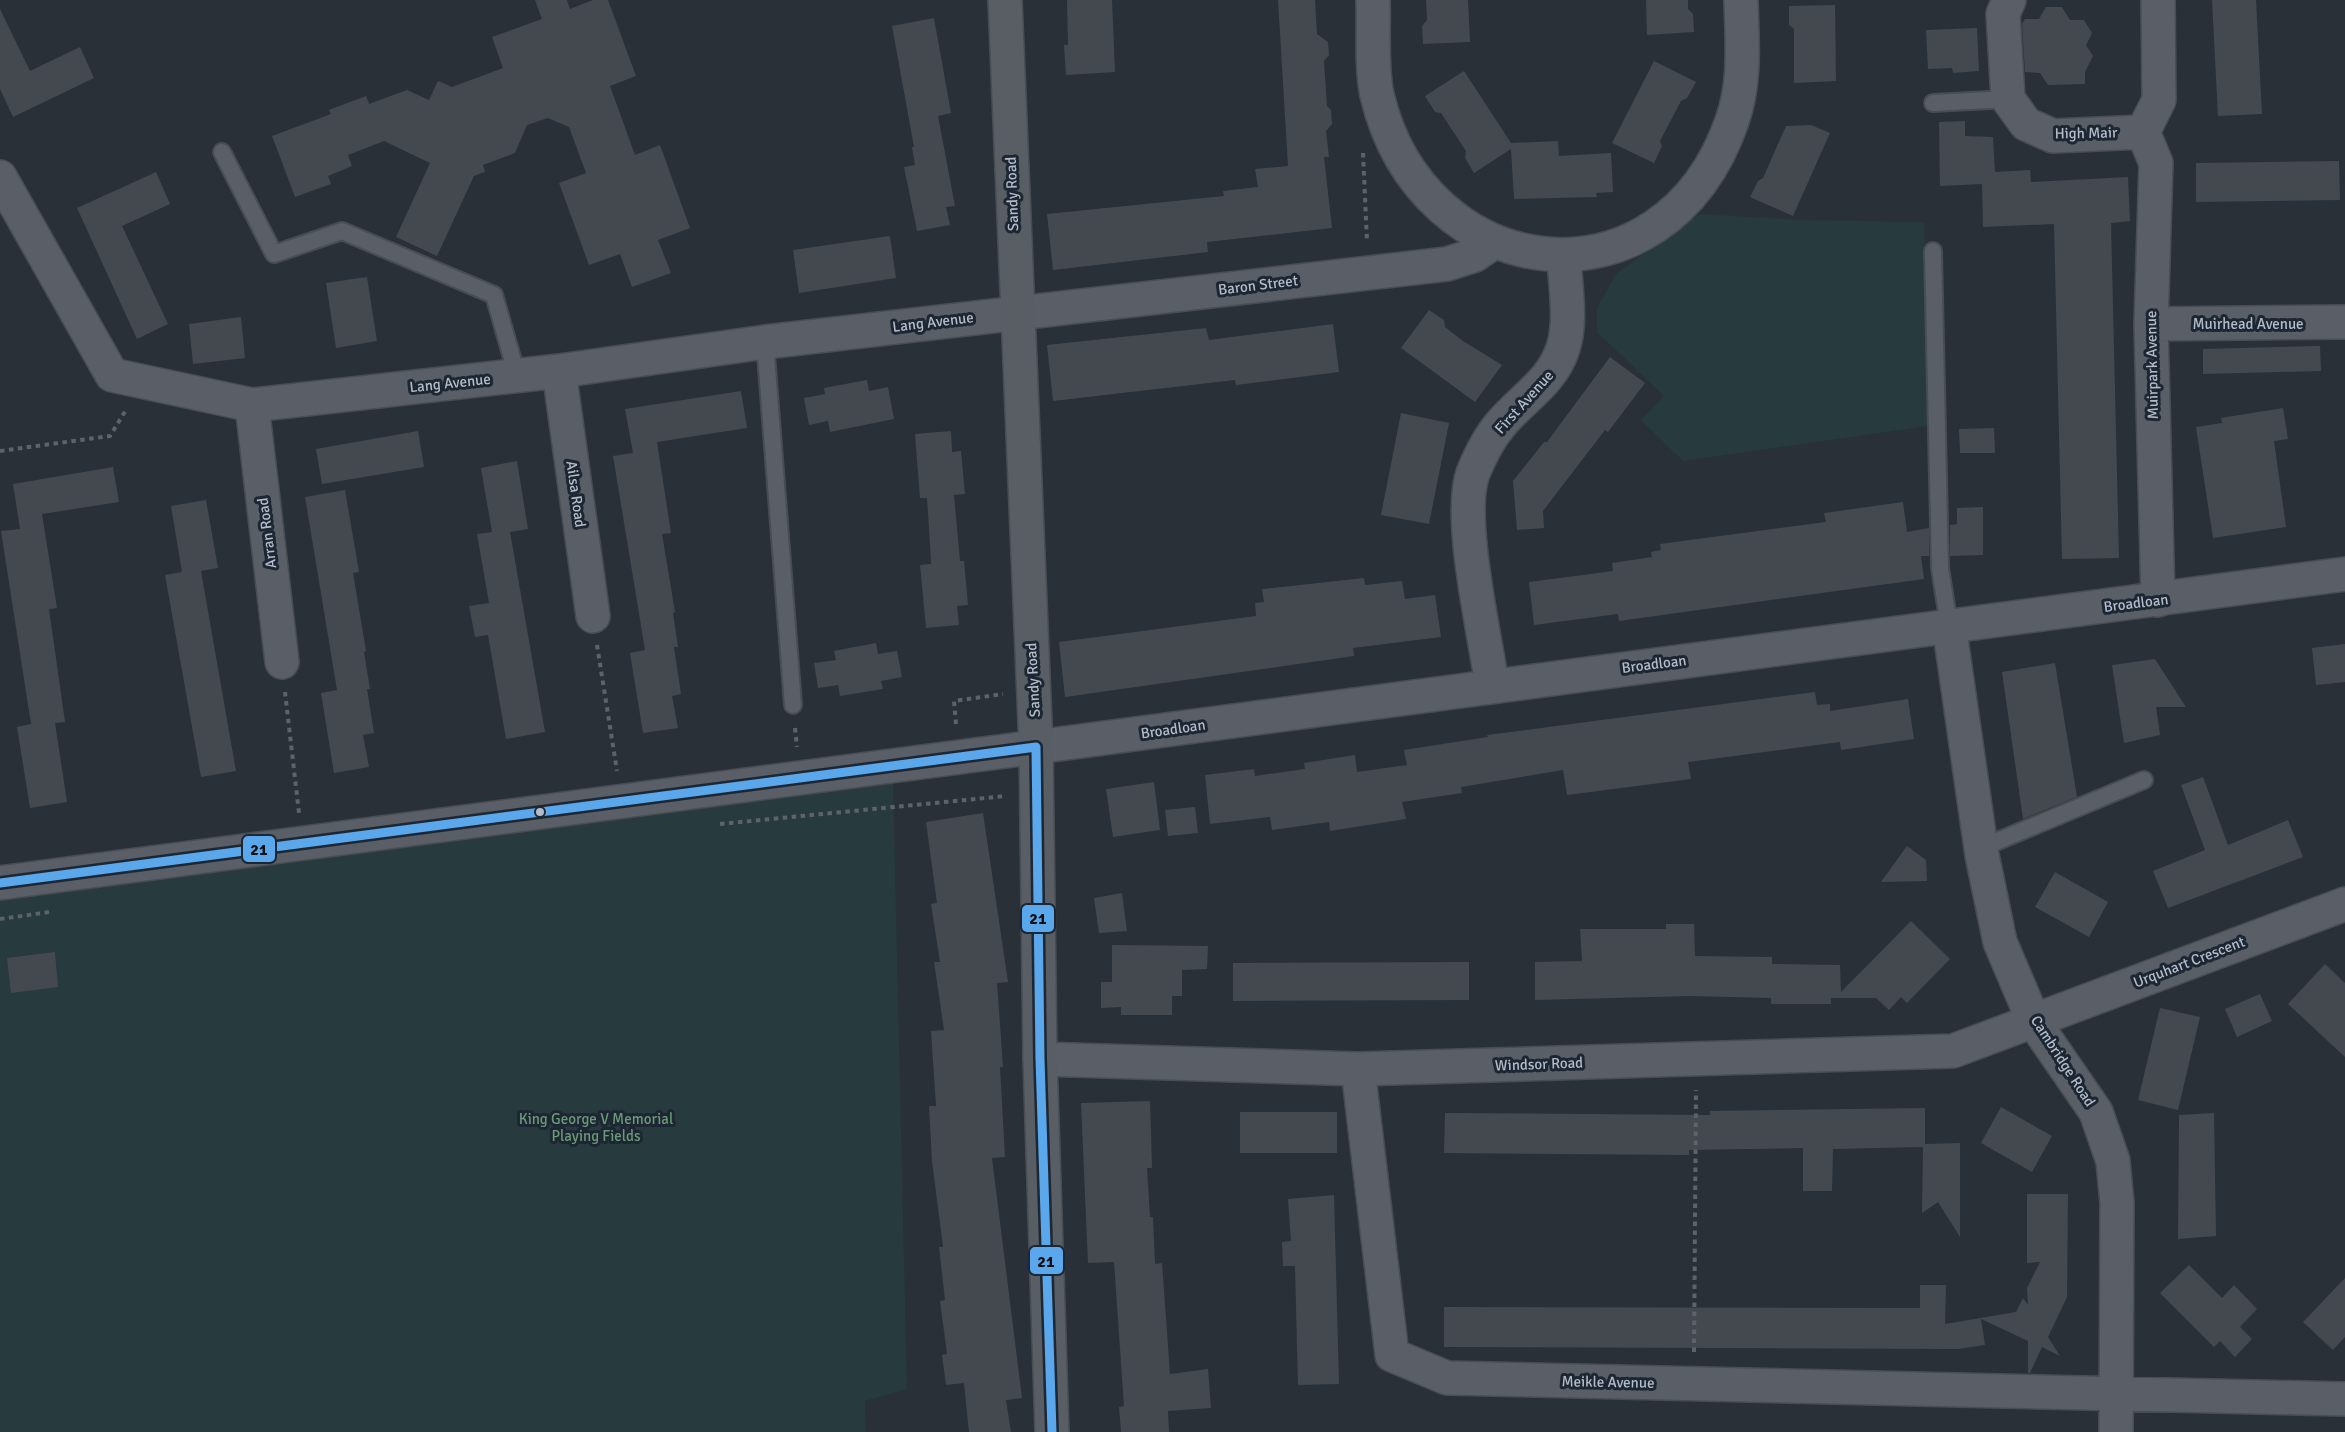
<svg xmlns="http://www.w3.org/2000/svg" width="2345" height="1432" viewBox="0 0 2345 1432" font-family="Signika,sans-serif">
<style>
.green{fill:#273a3e}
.building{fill:#444950}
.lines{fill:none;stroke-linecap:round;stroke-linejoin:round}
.service-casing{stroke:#484c53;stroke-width:20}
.minor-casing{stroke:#484c53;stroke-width:36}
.tertiary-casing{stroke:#484c53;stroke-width:36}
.secondary-casing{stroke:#484c53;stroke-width:36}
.path{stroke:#5d636a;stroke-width:4;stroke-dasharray:4.5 4.5;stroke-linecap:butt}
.service{stroke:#5a5e66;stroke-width:16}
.minor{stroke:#5a5e66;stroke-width:33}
.tertiary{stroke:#5a5e66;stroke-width:33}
.secondary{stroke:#595d64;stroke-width:33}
.bus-1-casing{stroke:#1d2633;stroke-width:14}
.bus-1{stroke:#5aa8eb;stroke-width:9}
.bus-dot{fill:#b4bcc9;stroke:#1d2633;stroke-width:2}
.labels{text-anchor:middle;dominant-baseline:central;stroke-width:6;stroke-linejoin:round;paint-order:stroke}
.street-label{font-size:15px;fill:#b4bcc9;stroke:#1d2633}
.park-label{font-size:15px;fill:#6b9a76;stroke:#1d2633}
.line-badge{stroke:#1d2633;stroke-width:2}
.pale-badge-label{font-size:16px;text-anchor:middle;font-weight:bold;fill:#111}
</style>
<rect width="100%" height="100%" fill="#2a3038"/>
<path class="green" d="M 1700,214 L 1801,220 L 1924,222 L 1928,426 L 1683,461 L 1641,420 L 1664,396 L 1597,332 L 1597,308 L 1617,273 Z
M 893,782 L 907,1389 L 865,1401 L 866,1432 L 0,1432 L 0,895 Z"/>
<path class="building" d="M 535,0 L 567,0 L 570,9 L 593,0 L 608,0 L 636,76 L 610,86 L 635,155 L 660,145 L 690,228 L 658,240 L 671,273 L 632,287 L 620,254 L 589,265 L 559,183 L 586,173 L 569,127 L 548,118 L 527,125 L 515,153 L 483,165 L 485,172 L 474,176 L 437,256 L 396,237 L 430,163 L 384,141 L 348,155 L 352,166 L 328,176 L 331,184 L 295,197 L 272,136 L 331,114 L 329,110 L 366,96 L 369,104 L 407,90 L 429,100 L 438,81 L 452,87 L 503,68 L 492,37 L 542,19 Z
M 1067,0 L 1112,0 L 1115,72 L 1066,75 L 1064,45 L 1068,45 Z
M 1278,0 L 1315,0 L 1317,34 L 1328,42 L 1329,55 L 1324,61 L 1327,106 L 1331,110 L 1332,124 L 1326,131 L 1329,157 L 1324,157 L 1332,228 L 1207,242 L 1208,252 L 1053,270 L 1047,214 L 1224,196 L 1223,191 L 1258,187 L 1255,169 L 1288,166 Z
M 1426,0 L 1468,0 L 1470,42 L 1423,44 L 1422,26 L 1427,20 Z
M 1646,0 L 1688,0 L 1688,9 L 1693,14 L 1694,32 L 1647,35 Z
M 2212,0 L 2256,0 L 2262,114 L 2218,116 Z
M 1835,5 L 1836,81 L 1794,83 L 1794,29 L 1789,25 L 1789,6 Z
M 2046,7 L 2062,7 L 2070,20 L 2084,20 L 2092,33 L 2086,45 L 2093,56 L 2085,72 L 2085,84 L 2048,85 L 2040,73 L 2025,72 L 2022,24 L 2025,19 L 2039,19 Z
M 0,9 L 30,71 L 80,47 L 94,78 L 13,117 L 0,89 Z
M 934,18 L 951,113 L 938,116 L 955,206 L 946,207 L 950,225 L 917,231 L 904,167 L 915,165 L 912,147 L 914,147 L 892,26 Z
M 1977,28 L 1979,71 L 1953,73 L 1952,68 L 1928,69 L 1926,30 Z
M 1654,61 L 1696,82 L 1687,98 L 1681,101 L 1660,141 L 1662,146 L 1654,163 L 1612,143 Z
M 1464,71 L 1511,143 L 1558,141 L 1559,156 L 1611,153 L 1613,192 L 1596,193 L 1597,197 L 1514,199 L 1511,149 L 1474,173 L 1465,158 L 1466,151 L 1441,113 L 1435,112 L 1425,96 Z
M 1965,121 L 1965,136 L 1993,137 L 1995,172 L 2030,170 L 2031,182 L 2128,177 L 2130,221 L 2111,223 L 2119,558 L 2062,559 L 2054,224 L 1983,227 L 1982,184 L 1940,186 L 1939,122 Z
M 1811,125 L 1830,133 L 1793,216 L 1750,197 L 1758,181 L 1763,178 L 1786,126 Z
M 2339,161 L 2340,200 L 2196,202 L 2196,163 Z
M 156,172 L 170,204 L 122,226 L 168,324 L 137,339 L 77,208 Z
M 890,236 L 896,278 L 799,293 L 793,250 Z
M 367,277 L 377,341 L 336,348 L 326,283 Z
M 1429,310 L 1444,320 L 1445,327 L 1463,341 L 1502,365 L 1475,402 L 1401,348 Z
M 241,317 L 245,358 L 193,364 L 189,324 Z
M 1333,324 L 1339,372 L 1236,385 L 1235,380 L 1053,401 L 1047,345 L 1206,328 L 1209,340 Z
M 2320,346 L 2321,371 L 2203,374 L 2203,349 Z
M 1610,357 L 1645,383 L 1608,432 L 1605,430 L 1543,511 L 1544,528 L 1517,530 L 1513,481 L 1544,442 L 1547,442 Z
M 867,380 L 869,391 L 888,387 L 894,419 L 830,432 L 828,421 L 809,425 L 804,398 L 825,394 L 824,388 Z
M 741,391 L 747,428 L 657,442 L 671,533 L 662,534 L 675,612 L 673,613 L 678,647 L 674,647 L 681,694 L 672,696 L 678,728 L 643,733 L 630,653 L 645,650 L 613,456 L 633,453 L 625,409 Z
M 2283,408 L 2288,439 L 2274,441 L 2286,527 L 2213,538 L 2196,427 L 2222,423 L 2221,418 Z
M 1401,413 L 1449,423 L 1429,524 L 1381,515 Z
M 1994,428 L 1995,453 L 1960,453 L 1959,429 Z
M 418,431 L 424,467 L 322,484 L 316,449 Z
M 951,431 L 952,452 L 961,451 L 965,494 L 954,495 L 960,561 L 964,561 L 968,605 L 957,606 L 959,625 L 926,628 L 920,565 L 931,564 L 930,544 L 927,498 L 920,498 L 915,434 Z
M 517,461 L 528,529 L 510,532 L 545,732 L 506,739 L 488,635 L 475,637 L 469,606 L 489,603 L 477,534 L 492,532 L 481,468 Z
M 113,467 L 119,502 L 42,514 L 57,608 L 49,609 L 65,722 L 55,723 L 67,802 L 30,808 L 17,727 L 31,724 L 1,531 L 20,529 L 13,484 Z
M 345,490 L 359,572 L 353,573 L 366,651 L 364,652 L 370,689 L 367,689 L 374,733 L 363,735 L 369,767 L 334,773 L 321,693 L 337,690 L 305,497 Z
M 206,500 L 218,568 L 201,571 L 236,771 L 201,777 L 165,575 L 182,572 L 171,506 Z
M 1903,502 L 1907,532 L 1929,528 L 1929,556 L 1921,556 L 1924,579 L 1619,621 L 1618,614 L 1534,625 L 1529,582 L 1613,571 L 1612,563 L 1652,557 L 1651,552 L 1661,550 L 1660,544 L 1826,522 L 1824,513 Z
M 1983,507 L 1983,555 L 1950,556 L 1950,525 L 1957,524 L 1957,508 Z
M 1364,578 L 1365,585 L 1402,581 L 1405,599 L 1435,595 L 1441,637 L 1353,648 L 1354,656 L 1065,697 L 1059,642 L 1256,616 L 1255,603 L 1264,602 L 1262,589 Z
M 876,643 L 878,654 L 897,651 L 902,677 L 881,681 L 883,689 L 840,696 L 838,685 L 818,688 L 814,663 L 836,660 L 834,651 Z
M 2345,644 L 2345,682 L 2316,685 L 2312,648 Z
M 2155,659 L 2186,707 L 2156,707 L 2160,735 L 2124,743 L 2112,665 Z
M 2055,663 L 2077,797 L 2023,819 L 2002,672 Z
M 1815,692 L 1817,705 L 1830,704 L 1830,711 L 1908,699 L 1914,739 L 1841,750 L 1840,742 L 1688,762 L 1691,779 L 1567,795 L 1563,770 L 1461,787 L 1462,793 L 1402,802 L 1406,819 L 1330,831 L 1329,822 L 1272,830 L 1270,817 L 1210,824 L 1205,775 L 1254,769 L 1255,776 L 1305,769 L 1304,763 L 1355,755 L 1357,772 L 1407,765 L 1404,750 L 1488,737 L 1487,735 Z
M 2203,777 L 2228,845 L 2288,820 L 2303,857 L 2168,908 L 2153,871 L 2205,850 L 2181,785 Z
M 1154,782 L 1160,830 L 1113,837 L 1106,789 Z
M 1195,807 L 1198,833 L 1168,836 L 1165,810 Z
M 983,813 L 1008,982 L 997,983 L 1003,1067 L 1000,1067 L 1005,1157 L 992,1158 L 1022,1398 L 1006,1400 L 1011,1432 L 969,1432 L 964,1383 L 946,1385 L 942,1355 L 947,1354 L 940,1301 L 945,1300 L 939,1247 L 943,1247 L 932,1161 L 929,1106 L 936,1106 L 931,1031 L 944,1030 L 934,962 L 940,962 L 931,904 L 937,903 L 926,822 Z
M 1907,846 L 1926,860 L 1927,881 L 1881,882 Z
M 2055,872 L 2108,902 L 2089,937 L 2035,907 Z
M 1122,893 L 1127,931 L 1099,933 L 1094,898 Z
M 1911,921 L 1950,959 L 1907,1003 L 1901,997 L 1889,1010 L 1876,998 L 1831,998 L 1831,1004 L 1771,1004 L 1771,998 L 1690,996 L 1535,1000 L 1535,962 L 1582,961 L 1580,929 L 1666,929 L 1666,924 L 1694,924 L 1695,956 L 1772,957 L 1772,964 L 1840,965 L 1841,992 Z
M 1112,945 L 1208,946 L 1207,969 L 1182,970 L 1182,996 L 1172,996 L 1172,1015 L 1121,1015 L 1121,1007 L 1101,1008 L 1101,982 L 1112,982 Z
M 55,952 L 58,987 L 11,993 L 7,958 Z
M 1469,962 L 1469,1000 L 1233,1001 L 1233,963 Z
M 2325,964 L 2345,983 L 2345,1057 L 2288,1004 Z
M 2260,994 L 2272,1021 L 2237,1037 L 2225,1009 Z
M 2160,1008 L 2200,1017 L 2178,1110 L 2138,1100 Z
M 1150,1101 L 1152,1168 L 1147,1168 L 1150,1217 L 1153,1217 L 1155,1264 L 1162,1263 L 1170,1374 L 1208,1369 L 1211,1408 L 1168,1411 L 1169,1432 L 1121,1432 L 1119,1407 L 1124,1406 L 1114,1262 L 1088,1263 L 1081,1103 Z
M 2001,1107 L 2052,1136 L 2032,1172 L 1981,1143 Z
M 1925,1108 L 1925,1144 L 1960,1143 L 1960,1237 L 1938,1202 L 1922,1213 L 1923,1147 L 1833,1149 L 1832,1191 L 1803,1191 L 1803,1148 L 1689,1150 L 1689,1155 L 1444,1153 L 1445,1113 L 1710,1115 L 1710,1111 Z
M 1240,1112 L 1337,1112 L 1337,1153 L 1240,1153 Z
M 2214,1113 L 2216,1236 L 2178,1239 L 2179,1115 Z
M 2027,1194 L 2068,1194 L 2067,1297 L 2048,1337 L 2060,1356 L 2042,1347 L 2030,1373 L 2028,1373 L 2028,1341 L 1981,1319 L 1985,1345 L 1958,1349 L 1444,1347 L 1444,1307 L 1920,1308 L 1920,1285 L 1946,1285 L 1945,1324 L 2016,1312 L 2023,1298 L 2028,1305 L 2027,1288 L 2040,1262 L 2027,1263 Z
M 1334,1195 L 1339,1384 L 1298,1385 L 1295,1266 L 1283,1266 L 1282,1242 L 1291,1241 L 1288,1199 Z
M 2189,1265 L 2222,1298 L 2234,1285 L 2257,1309 L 2240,1327 L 2252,1339 L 2235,1357 L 2220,1341 L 2214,1347 L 2160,1293 Z
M 2345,1278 L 2345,1337 L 2333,1350 L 2303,1322 Z"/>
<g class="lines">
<defs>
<path id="service" d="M 1933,103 L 2008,99
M 222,152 L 274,254 L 342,231 L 494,295 L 517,375
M 1933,251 L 1940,568 L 1949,625
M 765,342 L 793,705
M 1981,848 L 2144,780"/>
<path id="minor" d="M 1373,0 C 1374,29 1371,68 1377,95 C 1423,288 1664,317 1732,121 C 1746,82 1742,41 1741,0
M 2009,0 L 2003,14 L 2008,99 L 2026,124 L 2053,136 L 2143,132
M 2143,132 L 2156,163 L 2151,324 L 2158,600
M 2143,132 L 2159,100 L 2158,0
M 0,177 L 112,375 L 252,405 L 559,371 L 765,342 L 1447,264 L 1475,255 L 1494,242
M 2151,324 L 2345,322
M 559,371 L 593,616
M 252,405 L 282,662
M 1949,625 L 1982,855 L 2000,942 L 2034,1022 L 2096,1112 L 2113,1161 L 2117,1203 L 2116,1432
M 1492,685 C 1485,635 1457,517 1473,473 C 1480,456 1489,438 1500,425 C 1522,398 1552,383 1563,348 C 1572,321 1565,285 1564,257
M 0,883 L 1036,747
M 1040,1059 L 1358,1069 L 1953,1051 L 2345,904
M 1358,1069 L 1392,1355 L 1447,1378 L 2345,1399"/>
<path id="tertiary" d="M 1036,747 L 2345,574"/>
<path id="secondary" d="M 1005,0 L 1036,747 L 1040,1059 L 1052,1432"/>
</defs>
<use href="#service" class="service-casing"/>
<use href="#minor" class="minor-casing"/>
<use href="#tertiary" class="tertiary-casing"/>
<use href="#secondary" class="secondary-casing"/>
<path class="path" d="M 1363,153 L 1367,241
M 0,451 L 110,436 L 126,410
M 597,645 L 617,771
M 285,692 L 299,813
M 956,724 L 954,701 L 1003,694
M 795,728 L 797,747
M 720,824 L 1006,796
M 0,919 L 50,912
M 1694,1352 L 1696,1090"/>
<use href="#service" class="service"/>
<use href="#minor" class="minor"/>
<use href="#tertiary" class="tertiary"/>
<use href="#secondary" class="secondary"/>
<defs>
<path id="bus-1" d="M 1036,747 L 1040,1059 L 1052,1432
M 0,883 L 1036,747"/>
</defs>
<use href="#bus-1" class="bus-1-casing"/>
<use href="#bus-1" class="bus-1"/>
</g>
<circle class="bus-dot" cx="540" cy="812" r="5"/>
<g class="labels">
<g class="street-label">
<text transform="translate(2086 133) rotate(-1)">High Mair</text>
<text transform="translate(1012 194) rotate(-92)">Sandy Road</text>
<text transform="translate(1258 285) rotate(-7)">Baron Street</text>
<text transform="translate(933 322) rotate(-7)">Lang Avenue</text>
<text x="2248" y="324">Muirhead Avenue</text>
<text transform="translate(2152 365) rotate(-91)">Muirpark Avenue</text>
<text transform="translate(450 383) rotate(-6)">Lang Avenue</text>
<text transform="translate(1524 402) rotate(-48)">First Avenue</text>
<text transform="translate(576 494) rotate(82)">Ailsa Road</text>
<text transform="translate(267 533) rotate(-97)">Arran Road</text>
<text transform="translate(2136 603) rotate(-7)">Broadloan</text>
<text transform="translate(1654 664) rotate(-7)">Broadloan</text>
<text transform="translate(1033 680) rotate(-93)">Sandy Road</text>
<text transform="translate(1173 729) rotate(-8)">Broadloan</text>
<text transform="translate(2189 962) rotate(-21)">Urquhart Crescent</text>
<text transform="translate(2063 1061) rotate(57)">Cambridge Road</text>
<text transform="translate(1539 1064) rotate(-2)">Windsor Road</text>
<text transform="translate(1608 1382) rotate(1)">Meikle Avenue</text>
</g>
<g class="park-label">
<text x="596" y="1119">King George V Memorial<tspan x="596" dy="17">Playing Fields</tspan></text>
</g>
</g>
<g class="line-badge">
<rect x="242" y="835" width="34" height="28" rx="6" fill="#5aa8eb"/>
<rect x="1021" y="904" width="34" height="29" rx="6" fill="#5aa8eb"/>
<rect x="1029" y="1246" width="35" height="29" rx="6" fill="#5aa8eb"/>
</g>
<g class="pale-badge-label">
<text x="259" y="855">21</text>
<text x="1038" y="924">21</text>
<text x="1046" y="1267">21</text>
</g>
</svg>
